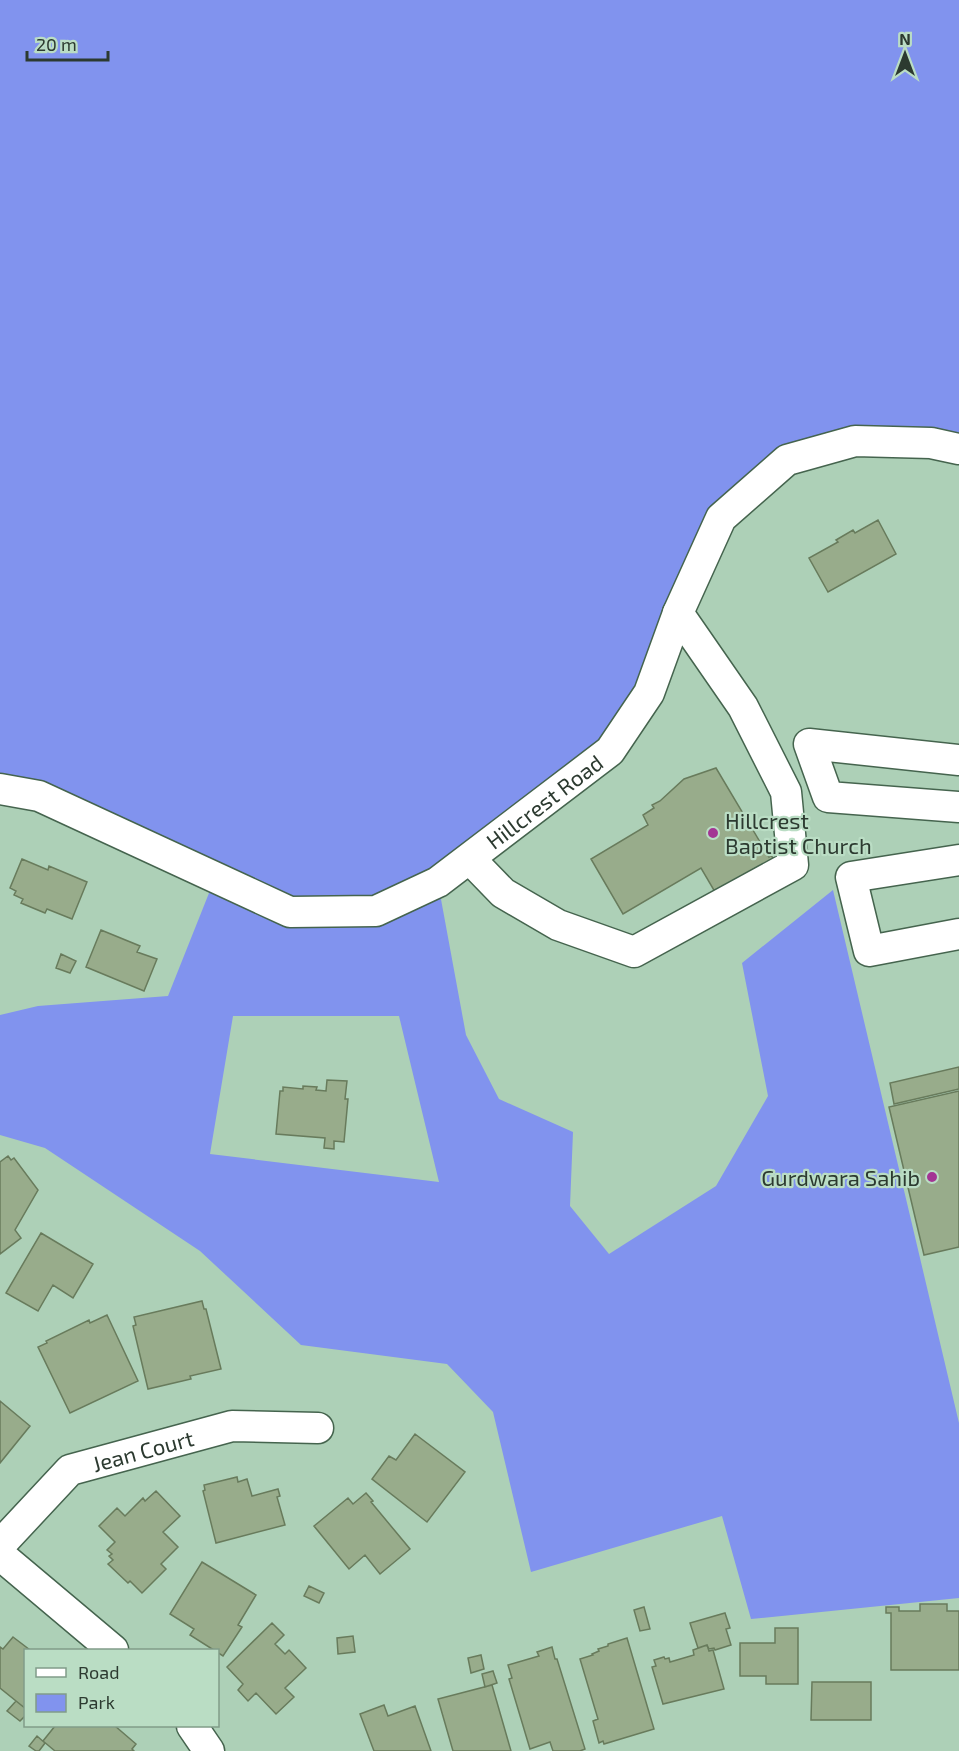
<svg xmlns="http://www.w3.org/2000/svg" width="959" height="1751" viewBox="0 0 959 1751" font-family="'Exo 2',sans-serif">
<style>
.green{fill:#8193ee;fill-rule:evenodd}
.building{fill:#98ac8b;stroke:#687b5c;stroke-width:1.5}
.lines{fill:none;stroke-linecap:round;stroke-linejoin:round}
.minor-casing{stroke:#45644e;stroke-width:33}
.minor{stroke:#fff;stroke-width:30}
.poi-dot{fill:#a33594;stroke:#baddc4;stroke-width:2}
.labels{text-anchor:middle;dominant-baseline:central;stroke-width:4.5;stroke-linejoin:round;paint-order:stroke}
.street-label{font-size:22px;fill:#2c3a30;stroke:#baddc4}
.poi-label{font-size:22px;fill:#2c3a30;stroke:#baddc4;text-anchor:start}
</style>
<rect width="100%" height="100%" fill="#add0b7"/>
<path class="green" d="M 0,0 L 959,0 L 959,449 L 786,460 L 721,518 L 610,751 L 438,883 L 466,1035 L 499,1099 L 573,1132 L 570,1206 L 609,1254 L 716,1186 L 768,1096 L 742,963 L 833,890 L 959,1423 L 959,1598 L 751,1619 L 722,1516 L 531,1572 L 493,1412 L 447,1364 L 301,1345 L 200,1251 L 45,1148 L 0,1135 L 0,1015 L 38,1006 L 168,996 L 215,878 L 0,789 ZM 233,1016 L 399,1016 L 439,1182 L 210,1154 Z"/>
<path class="building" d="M 878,520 L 896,554 L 828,592 L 809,558 L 838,542 L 836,540 L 853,530 L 855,533 Z
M 716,768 L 769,857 L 771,855 L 775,862 L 762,870 L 759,866 L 715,892 L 701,868 L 623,914 L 591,859 L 648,825 L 643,815 L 654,808 L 652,805 L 660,801 L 684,779 Z
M 22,859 L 48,870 L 49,866 L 87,882 L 72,919 L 47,909 L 45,913 L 21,903 L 23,899 L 14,895 L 16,891 L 10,888 Z
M 101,930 L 140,946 L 137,952 L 157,959 L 144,991 L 86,967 Z
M 61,954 L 76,961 L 70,973 L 56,968 Z
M 959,1067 L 959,1089 L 894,1104 L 890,1083 Z
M 327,1080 L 347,1081 L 345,1099 L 348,1099 L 344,1142 L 334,1141 L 334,1149 L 324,1148 L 325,1138 L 276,1134 L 280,1091 L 283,1091 L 283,1087 L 303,1089 L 303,1086 L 317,1087 L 316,1090 L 326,1091 Z
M 959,1091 L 959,1247 L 924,1255 L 889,1107 Z
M 8,1156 L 11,1160 L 14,1158 L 38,1190 L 15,1230 L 21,1238 L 0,1254 L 0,1162 Z
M 41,1233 L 93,1264 L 73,1298 L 53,1285 L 38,1311 L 6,1293 Z
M 202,1301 L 204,1309 L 206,1309 L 221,1369 L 190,1376 L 191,1379 L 148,1389 L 133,1326 L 136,1325 L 134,1317 Z
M 107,1315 L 138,1381 L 70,1413 L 38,1347 L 47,1343 L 46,1341 L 89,1320 L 90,1323 Z
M 0,1401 L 30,1426 L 0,1463 Z
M 415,1434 L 465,1472 L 427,1522 L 372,1479 L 389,1456 L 396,1460 Z
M 237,1477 L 238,1482 L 247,1479 L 252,1496 L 278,1489 L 280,1496 L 277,1497 L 285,1525 L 216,1543 L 203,1491 L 205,1490 L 204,1485 Z
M 156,1491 L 180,1516 L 163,1532 L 178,1547 L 161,1564 L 166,1569 L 142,1593 L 130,1581 L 128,1583 L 108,1564 L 113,1560 L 109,1556 L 112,1554 L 107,1550 L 115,1542 L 99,1526 L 117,1508 L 125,1516 L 143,1498 L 145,1501 Z
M 366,1493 L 373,1501 L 371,1502 L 410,1549 L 380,1574 L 365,1555 L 349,1569 L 314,1526 L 348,1498 L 353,1504 Z
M 202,1562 L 256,1595 L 238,1625 L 242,1627 L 223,1656 L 190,1635 L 194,1629 L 170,1614 Z
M 309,1586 L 324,1593 L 319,1603 L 304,1596 Z
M 920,1604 L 947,1604 L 947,1611 L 959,1611 L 959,1670 L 891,1670 L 891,1613 L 886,1613 L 886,1607 L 899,1607 L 899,1611 L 920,1611 Z
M 644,1607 L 650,1629 L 640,1631 L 634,1610 Z
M 725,1613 L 730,1628 L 726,1629 L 731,1645 L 715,1650 L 714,1648 L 709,1649 L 707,1645 L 698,1648 L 690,1623 Z
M 272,1623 L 284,1635 L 275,1644 L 285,1654 L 289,1650 L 306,1668 L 285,1688 L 294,1697 L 276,1714 L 256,1693 L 248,1701 L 238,1690 L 243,1684 L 227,1667 Z
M 775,1628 L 798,1628 L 798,1684 L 766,1684 L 766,1676 L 740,1676 L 740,1643 L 775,1643 Z
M 353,1636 L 355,1652 L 338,1654 L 337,1638 Z
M 13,1637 L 30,1650 L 26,1650 L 26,1709 L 0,1688 L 0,1647 L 3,1649 Z
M 627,1638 L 654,1729 L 604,1744 L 603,1741 L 599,1743 L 593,1721 L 598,1719 L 580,1659 L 593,1655 L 592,1654 L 599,1651 L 598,1649 L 608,1646 L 608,1644 Z
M 707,1645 L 709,1651 L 713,1650 L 724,1689 L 663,1704 L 652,1667 L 656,1666 L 654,1660 L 664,1657 L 665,1659 L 669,1658 L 670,1662 L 694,1655 L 693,1650 Z
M 552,1647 L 555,1659 L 557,1659 L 585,1749 L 580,1751 L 553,1751 L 550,1742 L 530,1749 L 509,1679 L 512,1678 L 508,1665 L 539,1656 L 537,1652 Z
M 481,1655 L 484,1669 L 471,1673 L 468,1658 Z
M 493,1671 L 497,1683 L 485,1687 L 482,1674 Z
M 812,1682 L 871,1682 L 871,1720 L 811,1720 Z
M 492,1685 L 511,1751 L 453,1751 L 438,1699 Z
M 16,1701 L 26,1709 L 26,1715 L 20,1721 L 7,1711 Z
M 384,1705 L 388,1716 L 415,1706 L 431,1751 L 374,1751 L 360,1714 Z
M 55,1726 L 115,1726 L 136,1744 L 132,1749 L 134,1751 L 55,1751 L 43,1741 Z
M 37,1736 L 45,1743 L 39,1751 L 36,1751 L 29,1746 Z"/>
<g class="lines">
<defs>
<g id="minor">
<path d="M 959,760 L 809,744 L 828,797 L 959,807"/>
<path id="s1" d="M 0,789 L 39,796 L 290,912 L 376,911 L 438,882 L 610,751 L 649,693 L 678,613 L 721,518 L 787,460 L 855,441 L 931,443 L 959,449"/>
<path d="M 470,859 L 503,893 L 558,925 L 634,952 L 793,865 L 786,792 L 743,707 L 678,613"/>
<path d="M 959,860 L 851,877 L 869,951 L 959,934"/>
<path id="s2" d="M 0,1545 L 70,1470 L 232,1426 L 318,1428"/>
<path d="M 0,1555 L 113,1650"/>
<path d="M 192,1726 L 209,1751"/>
</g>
</defs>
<use href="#minor" class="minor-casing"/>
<use href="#minor" class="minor"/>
</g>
<g class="poi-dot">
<circle cx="713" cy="833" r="6"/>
<circle cx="932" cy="1177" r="6"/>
</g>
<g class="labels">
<g class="street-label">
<text stroke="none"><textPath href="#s1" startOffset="604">Hillcrest Road</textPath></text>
<text stroke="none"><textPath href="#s2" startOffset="178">Jean Court</textPath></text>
</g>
<g class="poi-label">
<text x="725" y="820">Hillcrest<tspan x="725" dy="25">Baptist Church</tspan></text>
<text x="920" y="1177" text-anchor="end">Gurdwara Sahib</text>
</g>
</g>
<rect x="24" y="1649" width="195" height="78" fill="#baddc4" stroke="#819c89" stroke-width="1.5"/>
<rect x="36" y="1668" width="30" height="9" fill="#ffffff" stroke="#819c89" stroke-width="1.5"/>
<text x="78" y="1679" font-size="18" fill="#2c3a30">Road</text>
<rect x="36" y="1694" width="30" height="18" fill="#8193ee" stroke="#819c89" stroke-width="1.5"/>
<text x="78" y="1709" font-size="18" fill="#2c3a30">Park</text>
<g transform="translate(905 54)" stroke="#baddc4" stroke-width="4.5" paint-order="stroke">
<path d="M0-4.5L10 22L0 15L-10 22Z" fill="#2c3a30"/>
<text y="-9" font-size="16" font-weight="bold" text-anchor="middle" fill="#2c3a30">N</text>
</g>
<path d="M27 51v9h81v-9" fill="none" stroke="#2c3a30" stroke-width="3"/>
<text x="36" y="51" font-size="18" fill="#2c3a30" stroke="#baddc4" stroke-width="4.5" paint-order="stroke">20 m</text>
</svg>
